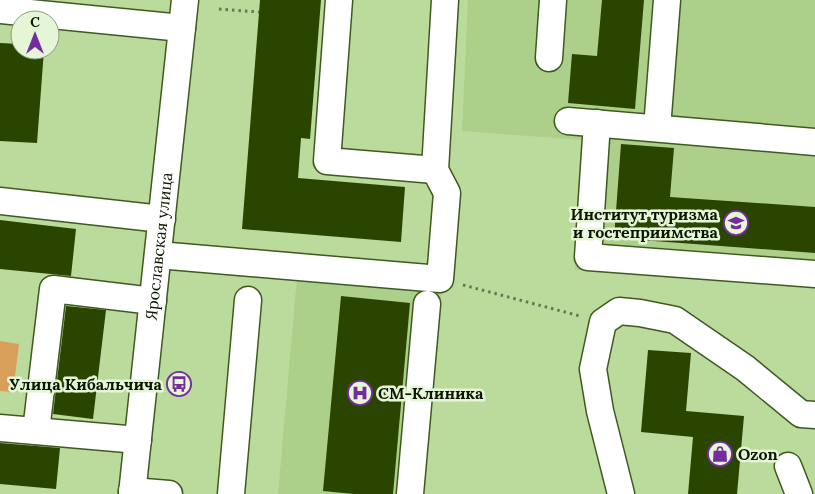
<svg xmlns="http://www.w3.org/2000/svg" width="815" height="494" viewBox="0 0 815 494" font-family="Lora,serif">
<style>
.built{fill:#acd08a}
.green{fill:#d79f5a}
.building{fill:#2a4500}
.lines{fill:none;stroke-linecap:round;stroke-linejoin:round}
.minor-casing{stroke:#3f5a20;stroke-width:29}
.path{stroke:#63794f;stroke-width:3;stroke-dasharray:2.5 4;stroke-linecap:butt}
.minor{stroke:#fff;stroke-width:26}
.labels{text-anchor:middle;dominant-baseline:central;stroke-width:5;stroke-linejoin:round;paint-order:stroke}
.poi-label{font-size:16px;font-weight:bold;fill:#0b1601;stroke:#e5f6d6;text-anchor:end}
.street-label{font-size:16px;fill:#0b1601;stroke:#e5f6d6}
</style>
<rect width="100%" height="100%" fill="#badb9c"/>
<path class="built" d="M 468,0 L 815,0 L 815,287 L 575,270 L 584,140 L 462,131 Z
M 297,278 L 442,292 L 423,494 L 278,494 Z"/>
<path class="green" d="M 0,341 L 19,344 L 13,392 L 0,391 Z"/>
<path class="building" d="M 260,0 L 321,0 L 310,139 L 301,138 L 298,178 L 405,187 L 401,242 L 242,229 Z
M 602,0 L 644,0 L 635,109 L 568,103 L 572,54 L 597,56 Z
M 0,43 L 20,44 L 20,50 L 44,50 L 37,143 L 0,141 Z
M 621,144 L 674,148 L 670,197 L 815,207 L 815,253 L 614,238 Z
M 0,220 L 76,229 L 71,276 L 0,269 Z
M 341,296 L 410,303 L 393,494 L 354,494 L 323,491 Z
M 66,306 L 106,310 L 93,419 L 53,414 Z
M 648,350 L 691,353 L 686,411 L 744,416 L 737,494 L 688,494 L 693,437 L 641,432 Z
M 0,443 L 60,448 L 56,489 L 0,484 Z"/>
<g class="lines">
<defs>
<g id="minor">
<path d="M 339,0 L 327,161 L 435,170"/>
<path d="M 0,10 L 182,28"/>
<path d="M 549,58 L 553,0"/>
<path d="M 568,121 L 815,142"/>
<path d="M 597,123 L 588,257 L 815,274"/>
<path d="M 657,128 L 667,0"/>
<path d="M 0,201 L 162,219"/>
<path d="M 158,255 L 440,279 L 447,193 L 435,170 L 445,0"/>
<path d="M 0,428 L 138,440"/>
<path d="M 36,431 L 53,289 L 153,301"/>
<path d="M 788,466 L 799,494"/>
<path d="M 132,491 L 169,494"/>
<path id="s1" d="M 132,494 L 185,0"/>
<path d="M 231,494 L 248,300"/>
<path d="M 410,494 L 427,304"/>
<path d="M 621,494 L 600,411 L 593,369 L 603,322 L 619,311 L 640,313 L 675,320 L 745,368 L 801,414 L 815,415"/>
</g>
</defs>
<use href="#minor" class="minor-casing"/>
<path class="path" d="M 219,9 L 259,12
M 463,285 L 580,316"/>
<use href="#minor" class="minor"/>
</g>
<defs>
<symbol id="university-ring" viewBox="-11 -11 22 22"><circle r="9.5" fill="#e5f6d6" stroke="#752c9f" stroke-width="1.5"/><path d="M0-5L7-2L0 1L-7-2ZM-4 1L0 2.5L4 1V4Q0 6-4 4Z" fill="#752c9f"/></symbol>
<symbol id="bus-ring" viewBox="-11 -11 22 22"><circle r="9.5" fill="#e5f6d6" stroke="#752c9f" stroke-width="1.5"/><path d="M-5-6H5V4H4V6H2V4H-2V6H-4V4H-5ZM-3.5-4V0h7V-4ZM-3.5 1.2v1.5H-2V1.2ZM2 1.2v1.5H3.5V1.2Z" fill="#752c9f"/></symbol>
<symbol id="hospital-ring" viewBox="-11 -11 22 22"><circle r="9.5" fill="#e5f6d6" stroke="#752c9f" stroke-width="1.5"/><path d="M-5-5h3v3.5h4V-5h3V5h-3V1.5h-4V5h-3Z" fill="#752c9f"/></symbol>
<symbol id="shop-ring" viewBox="-11 -11 22 22"><circle r="9.5" fill="#e5f6d6" stroke="#752c9f" stroke-width="1.5"/><path d="M-5-2.5h2.3a2.7 3.5 0 0 1 5.4 0H5L5.5 6h-11ZM-1.5-2.5h3a1.5 2.3 0 0 0-3 0Z" fill="#752c9f"/></symbol>
</defs>
<g fill-rule="evenodd">
<use href="#university-ring" x="722" y="209" width="28" height="28"/>
<use href="#bus-ring" x="165" y="370" width="28" height="28"/>
<use href="#hospital-ring" x="346" y="379" width="28" height="28"/>
<use href="#shop-ring" x="706" y="440" width="28" height="28"/>
</g>
<g class="labels">
<g class="poi-label">
<text x="718" y="214">Институт туризма<tspan x="718" dy="18">и гостеприимства</tspan></text>
<text x="162" y="384">Улица Кибальчича</text>
<text x="378" y="393" text-anchor="start">СМ-Клиника</text>
<text x="738" y="454" text-anchor="start">Ozon</text>
</g>
<g class="street-label">
<text stroke="none"><textPath href="#s1" startOffset="249">Ярославская улица</textPath></text>
</g>
</g>
<g transform="translate(35 35)"><circle r="24" fill="#e5f6d6" stroke="#8e9c81"/>
<path d="M0-4L9 19L0 12L-9 19Z" fill="#752c9f"/>
<text y="-8" font-size="14" font-weight="bold" text-anchor="middle" fill="#0b1601">С</text>
</g>
</svg>
